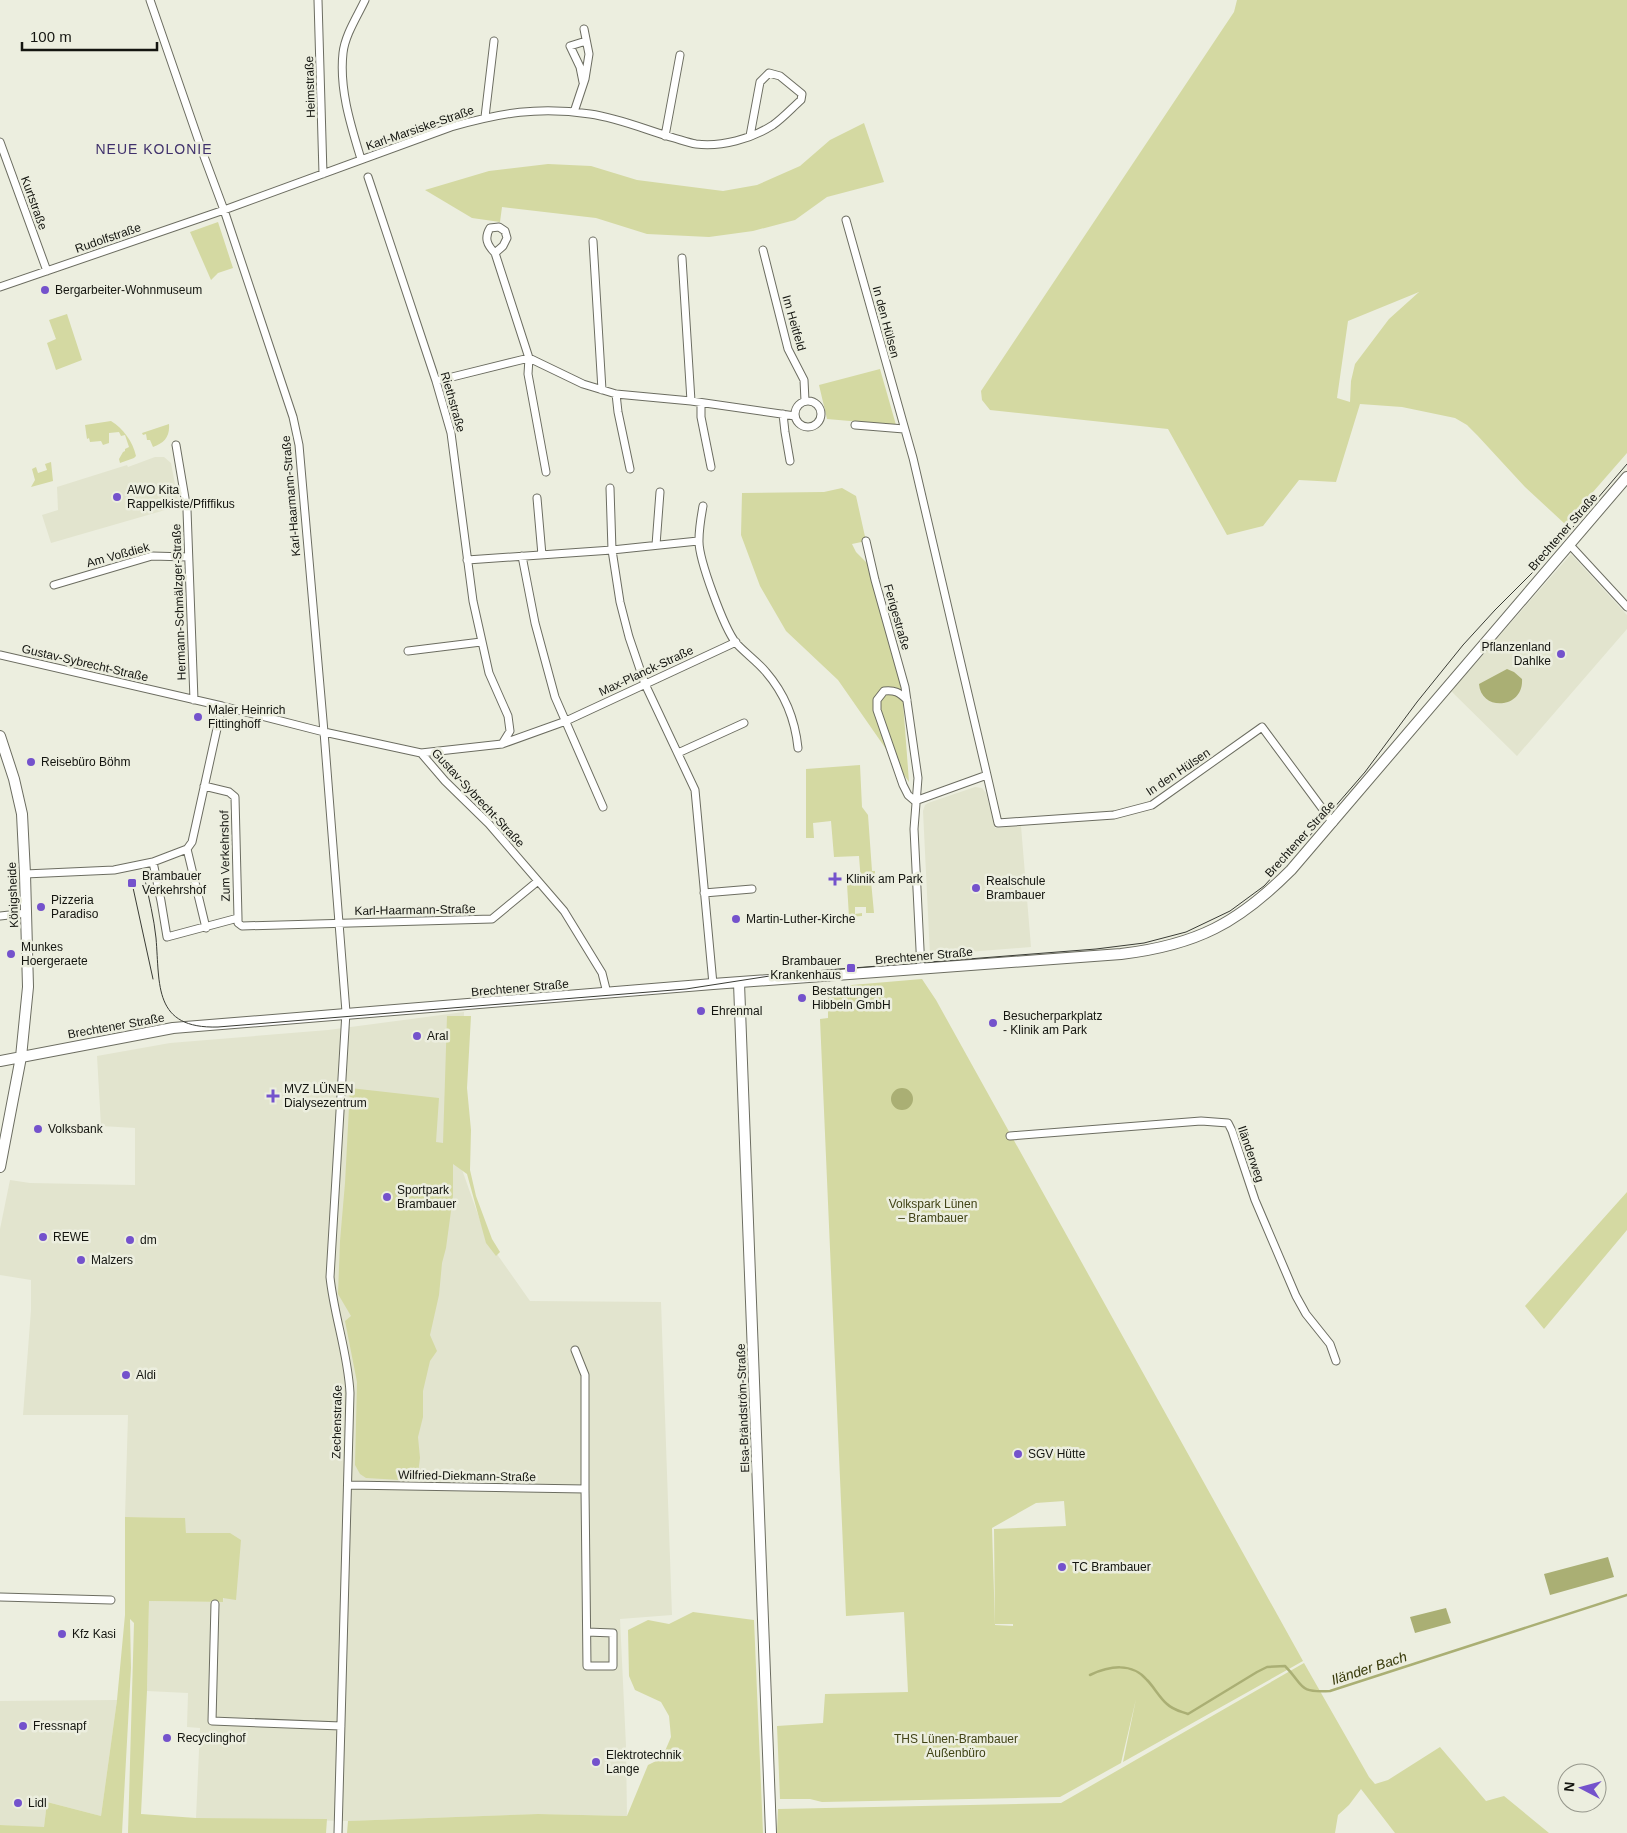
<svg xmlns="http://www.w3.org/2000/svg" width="1627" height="1833" viewBox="0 0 1627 1833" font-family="Arial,sans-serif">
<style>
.built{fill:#e2e4ce}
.green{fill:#d4d9a2;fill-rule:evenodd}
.water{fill:#aaaf74}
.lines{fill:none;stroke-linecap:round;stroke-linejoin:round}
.stream{stroke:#aaaf74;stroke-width:2.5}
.street-casing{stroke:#6c6d61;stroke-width:9}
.secondary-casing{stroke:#6c6d61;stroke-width:12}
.street{stroke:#fff;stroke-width:7}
.secondary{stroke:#fff;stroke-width:10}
.tram{stroke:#3a3c35;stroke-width:1}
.poi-dot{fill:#7452cc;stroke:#eceedf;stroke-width:2}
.labels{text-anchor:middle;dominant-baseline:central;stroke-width:5;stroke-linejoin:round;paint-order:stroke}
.street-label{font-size:12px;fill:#141510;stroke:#eceedf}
.poi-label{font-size:12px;fill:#141510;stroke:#eceedf;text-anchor:start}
.park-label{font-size:12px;fill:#424417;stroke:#eceedf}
.neighbourhood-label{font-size:14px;letter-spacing:1px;fill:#40316c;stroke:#eceedf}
.water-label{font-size:14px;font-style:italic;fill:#363808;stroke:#eceedf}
</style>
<rect width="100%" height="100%" fill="#eceedf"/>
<path class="built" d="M 155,457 L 164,457 L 171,463 L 179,506 L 51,543 L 42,515 L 58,510 L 57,487 L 127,465 L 128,467 Z
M 1571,554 L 1627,615 L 1627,629 L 1517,756 L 1451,691 Z
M 975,787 L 982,788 L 986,793 L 995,828 L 1021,826 L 1031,947 L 930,955 L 923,811 L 925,805 L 928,803 Z
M 464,1012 L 460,1164 L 487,1240 L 530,1301 L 661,1302 L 672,1615 L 620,1619 L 626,1746 L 627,1816 L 538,1814 L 348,1821 L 196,1818 L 200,1728 L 187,1727 L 188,1693 L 147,1691 L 149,1601 L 223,1602 L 230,1533 L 186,1533 L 184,1518 L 125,1517 L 128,1415 L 23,1415 L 31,1310 L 31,1280 L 0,1275 L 0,1229 L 10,1180 L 30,1183 L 135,1185 L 135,1128 L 101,1126 L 97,1056 L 170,1043 L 328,1030 Z
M 117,1700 L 101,1816 L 47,1802 L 44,1828 L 0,1825 L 0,1701 Z"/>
<path class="green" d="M 1237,0 L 1627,0 L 1627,453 L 1565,524 L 1525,487 L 1477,435 L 1467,425 L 1455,418 L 1402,407 L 1360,404 L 1336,482 L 1299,480 L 1263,526 L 1227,535 L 1168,429 L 990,410 L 982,400 L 981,391 L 1234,12 ZM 1419,292 L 1389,319 L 1355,364 L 1351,381 L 1350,402 L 1337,398 L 1348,321 Z
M 864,123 L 884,182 L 827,197 L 795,220 L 753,231 L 709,237 L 647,234 L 596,218 L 502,207 L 500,222 L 472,218 L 425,190 L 489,171 L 548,164 L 591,166 L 637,180 L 723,191 L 757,185 L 800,166 L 830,140 Z
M 218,222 L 233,268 L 218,273 L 211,280 L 190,232 Z
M 67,314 L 82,360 L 56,370 L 47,343 L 56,339 L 49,320 Z
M 880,369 L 896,425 L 827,419 L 819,385 Z
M 111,421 C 123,428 133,442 136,456 L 134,458 L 120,463 L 119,459 L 123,452 L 125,451 L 125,449 L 129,447 L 125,435 L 121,436 L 119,432 L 109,433 L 109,443 L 103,445 L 101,441 L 90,442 L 89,438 L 87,439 L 85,425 Z
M 169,424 C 170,437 164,443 153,447 L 150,440 L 147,440 L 146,434 L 143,435 L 142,433 Z
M 51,462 L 53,481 L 31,487 L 35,480 L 32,469 L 36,467 L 38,473 L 47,470 L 45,464 Z
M 842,488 L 856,496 L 866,541 L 852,544 L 856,552 L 869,565 L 902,689 L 909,782 L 838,680 L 786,631 L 760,586 L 741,535 L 742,493 L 824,492 Z
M 860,765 L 862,807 L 868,815 L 872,871 L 875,871 L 875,880 L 871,881 L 874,913 L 866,913 L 866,907 L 855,907 L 855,914 L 862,913 L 862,916 L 849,917 L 847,884 L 861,882 L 859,856 L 834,857 L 831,821 L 813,823 L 814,838 L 806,838 L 806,769 Z
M 922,979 L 936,1000 L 1303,1661 L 1123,1762 L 1136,1699 L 1121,1763 L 1060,1797 L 822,1802 L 810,1799 L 780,1799 L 777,1726 L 823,1723 L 825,1694 L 908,1692 L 904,1612 L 846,1616 L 820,1019 L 828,1018 L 828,987 ZM 1064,1501 L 1066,1526 L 994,1529 L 995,1624 L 1013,1624 L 1013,1626 L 995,1625 L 992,1528 L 1036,1503 Z
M 447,1016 L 471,1016 L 467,1088 L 471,1130 L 470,1170 L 476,1196 L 492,1239 L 500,1252 L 496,1256 L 486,1243 L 467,1174 L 453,1164 L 453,1196 L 446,1248 L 442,1263 L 439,1295 L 430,1335 L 437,1351 L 430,1361 L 423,1391 L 423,1417 L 418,1437 L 420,1458 L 417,1481 L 366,1478 L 360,1474 L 355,1465 L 357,1382 L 345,1321 L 351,1316 L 338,1294 L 340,1241 L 345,1183 L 350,1088 L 439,1098 L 436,1142 L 443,1143 Z
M 1627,1192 L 1627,1230 L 1544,1329 L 1525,1306 Z
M 125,1517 L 185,1518 L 186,1533 L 230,1533 L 241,1540 L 236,1600 L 223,1598 L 223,1602 L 149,1601 L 147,1691 L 141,1814 L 196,1818 L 327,1819 L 326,1833 L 128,1833 L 134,1623 L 130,1619 L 131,1668 L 122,1833 L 0,1833 L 0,1825 L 44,1827 L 47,1802 L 101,1816 L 117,1700 L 125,1615 Z
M 693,1612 L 754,1620 L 763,1833 L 347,1833 L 348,1821 L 538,1814 L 627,1816 L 648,1765 L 662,1758 L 671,1737 L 669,1716 L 661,1702 L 635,1690 L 629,1676 L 628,1630 L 648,1620 L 669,1624 Z
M 1304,1663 L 1369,1777 L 1375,1784 L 1388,1780 L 1440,1747 L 1486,1801 L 1504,1796 L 1549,1833 L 1395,1833 L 1361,1789 L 1349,1805 L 1338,1815 L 1335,1833 L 777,1833 L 778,1809 L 1061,1803 Z"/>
<path class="water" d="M 1507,669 L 1514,672 L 1522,679 C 1524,709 1481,712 1479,684 Z
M891 1099a11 11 0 1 1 22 0a11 11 0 1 1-22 0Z
M 1608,1557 L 1614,1577 L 1550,1595 L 1544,1574 Z
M 1446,1608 L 1451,1623 L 1415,1633 L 1410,1617 Z"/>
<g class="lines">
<path class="stream" d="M 1090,1675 C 1109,1666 1132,1662 1147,1680 C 1154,1687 1159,1697 1167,1704 C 1173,1710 1180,1711 1188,1714 L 1257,1672 L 1267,1667 L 1285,1666 C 1305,1686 1297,1693 1330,1691 L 1627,1595"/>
<defs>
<path id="street" d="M 150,0 L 205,159 L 224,210 L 293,417 L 299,445 L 324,732 L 346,1012 L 330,1277 C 334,1316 348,1353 350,1393 L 338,1833
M 318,0 L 323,174
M 583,82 L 580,67 L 570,46 L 586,41
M 574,112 L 585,79 L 589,54 L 584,29
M 485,117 L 494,41
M 665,136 L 680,55
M 0,142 L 47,271
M 361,159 C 351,126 339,89 343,53 C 345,35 357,17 365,0
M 368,177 L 436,381 L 451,433 L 473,601 L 489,673 L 508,716 L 510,731 L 502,744
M 846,220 L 913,458 L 987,775 L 915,801
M 593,241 L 602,390
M 763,250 L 788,349 L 804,380 L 805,401
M 495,253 L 503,246 L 507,238 L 505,231 L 499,227 L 490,228 C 484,238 487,245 495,253 L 529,358 L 528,374 L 546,472
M 682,258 L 691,401
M 0,287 L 224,210 L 451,127 C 500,113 539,106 590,114 C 619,118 646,130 674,138 C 681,140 689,143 696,144 C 722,147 751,139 773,125 C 783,118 792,108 801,100 L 802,94 L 780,76 L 769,73 L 760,82 L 750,136
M 436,381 L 529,358 L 583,384 L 616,394 L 691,401 L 795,416
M 616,394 L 618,412 L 630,469
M795 414a13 13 0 1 1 26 0a13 13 0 1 1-26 0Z
M 701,403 L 701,417 L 711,467
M 783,414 L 785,432 L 790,461
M 855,425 L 904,429
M 176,445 L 187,510 L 194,700
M 610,488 L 612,550 L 620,602 L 629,637 L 645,684 L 695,790 L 713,984
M 537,498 L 542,555
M 703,506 C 701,517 699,528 699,540 C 698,558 724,628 736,643 C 745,653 757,661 766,672 C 785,694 795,719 798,748
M 866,541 L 875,580 L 905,687 L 918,778 L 914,829 L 921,969
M 1569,544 L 1627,607
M 656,545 L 660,492
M 522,556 L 535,623 L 555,697 L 603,807
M 467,560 L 612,550 L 698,541
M 54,585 L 152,556 L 188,557
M 408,651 L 481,642
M 0,655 L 222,706 L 324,732 L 421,753 L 445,781 L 489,824 L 564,911 L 602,973 L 607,993
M 907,700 C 899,692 895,690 884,691 L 877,700 L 877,710 L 903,785 L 908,795 L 915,801
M 421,753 L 502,744 L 566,721 L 736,642
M 678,753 L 744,723
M 987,775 L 998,823 L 1114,815 L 1152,805 L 1262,727 L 1333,823
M 204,786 L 229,792 L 235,797 L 238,918
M 187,849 L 206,928
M 153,862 L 161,901 L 167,937 L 238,918 L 238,923 L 242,926 L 492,919 L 538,881
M 25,874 L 114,870 L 153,862 L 187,849 L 192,842 L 196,824 L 222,706
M 704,893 L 752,889
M 0,916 L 27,913
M 1010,1136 L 1201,1121 L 1228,1123 L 1232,1131 L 1255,1200 L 1296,1296 L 1306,1314 L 1330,1344 L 1336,1361
M 575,1350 L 585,1375 L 585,1489
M 348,1485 L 585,1489 L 587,1666 L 613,1666 L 613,1633 L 587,1632
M 0,1597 L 111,1600
M 215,1604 L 212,1721 L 341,1726"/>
<path id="secondary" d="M 0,736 L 14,779 L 22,814 L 25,874 L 28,987 L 21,1057 L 0,1167
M 739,983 L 771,1833
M 0,1061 L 173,1028 L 713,984 L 1121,954 C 1197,945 1238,923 1291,870 L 1627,477"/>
</defs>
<use href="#street" class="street-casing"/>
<use href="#secondary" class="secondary-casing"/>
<use href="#street" class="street"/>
<use href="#secondary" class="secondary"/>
<path class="tram" d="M 145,880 C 149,899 154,918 156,938 C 160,985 153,1029 218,1027 L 686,989 L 789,973 L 1096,949 L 1144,943 L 1186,932 L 1230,911 L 1264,886 L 1300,847 L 1365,772 L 1417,702 L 1463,645 L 1495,610 L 1543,562 L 1627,464
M 132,883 L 153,979"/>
</g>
<g class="poi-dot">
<circle cx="45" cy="290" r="5"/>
<circle cx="117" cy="497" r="5"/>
<circle cx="1561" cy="654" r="5"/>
<circle cx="198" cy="717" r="5"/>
<circle cx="31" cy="762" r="5"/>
<path d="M832.5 871.5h5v5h5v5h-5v5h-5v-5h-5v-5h5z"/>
<rect x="127" y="878" width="10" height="10" rx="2.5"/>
<circle cx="976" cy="888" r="5"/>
<circle cx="41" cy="907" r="5"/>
<circle cx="736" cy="919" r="5"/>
<circle cx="11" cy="954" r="5"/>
<rect x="846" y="963" width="10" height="10" rx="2.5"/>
<circle cx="802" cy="998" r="5"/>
<circle cx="701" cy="1011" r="5"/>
<circle cx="993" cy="1023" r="5"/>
<circle cx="417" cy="1036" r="5"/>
<path d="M270.5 1088.5h5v5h5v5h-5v5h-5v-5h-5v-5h5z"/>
<circle cx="38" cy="1129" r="5"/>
<circle cx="387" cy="1197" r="5"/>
<circle cx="43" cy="1237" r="5"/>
<circle cx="130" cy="1240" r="5"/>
<circle cx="81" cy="1260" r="5"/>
<circle cx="126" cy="1375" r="5"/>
<circle cx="1018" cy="1454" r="5"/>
<circle cx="1062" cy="1567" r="5"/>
<circle cx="62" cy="1634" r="5"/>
<circle cx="23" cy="1726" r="5"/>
<circle cx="167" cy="1738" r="5"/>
<circle cx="596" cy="1762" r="5"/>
<circle cx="18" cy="1803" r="5"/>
</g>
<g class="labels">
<g class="street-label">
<text transform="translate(310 87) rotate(-92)">Heimstraße</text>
<text transform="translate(420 128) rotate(-19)">Karl-Marsiske-Straße</text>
<text transform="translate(34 203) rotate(70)">Kurtstraße</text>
<text transform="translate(108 238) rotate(-19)">Rudolfstraße</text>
<text transform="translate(886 322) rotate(75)">In den Hülsen</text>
<text transform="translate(794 323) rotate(74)">Im Heitfeld</text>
<text transform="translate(453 402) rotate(74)">Riethstraße</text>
<text transform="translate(291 496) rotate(-95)">Karl-Haarmann-Straße</text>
<text transform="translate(1563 532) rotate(-49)">Brechtener Straße</text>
<text transform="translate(118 555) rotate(-15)">Am Voßdiek</text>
<text transform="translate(179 602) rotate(-92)">Hermann-Schmälzger-Straße</text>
<text transform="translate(897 617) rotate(74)">Ferigestraße</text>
<text transform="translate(85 663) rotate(13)">Gustav-Sybrecht-Straße</text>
<text transform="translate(646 671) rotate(-25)">Max-Planck-Straße</text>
<text transform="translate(1178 772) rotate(-34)">In den Hülsen</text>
<text transform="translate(478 798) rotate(47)">Gustav-Sybrecht-Straße</text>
<text transform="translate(1300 839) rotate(-48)">Brechtener Straße</text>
<text transform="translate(225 856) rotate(-91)">Zum Verkehrshof</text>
<text transform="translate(13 895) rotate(-92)">Königsheide</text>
<text transform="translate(415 910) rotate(-1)">Karl-Haarmann-Straße</text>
<text transform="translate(924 956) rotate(-5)">Brechtener Straße</text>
<text transform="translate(520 988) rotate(-5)">Brechtener Straße</text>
<text transform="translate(116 1026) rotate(-10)">Brechtener Straße</text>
<text transform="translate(1251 1154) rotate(71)">Iländerweg</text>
<text transform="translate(743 1408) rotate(-92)">Elsa-Brändström-Straße</text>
<text transform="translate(337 1422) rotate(-89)">Zechenstraße</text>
<text transform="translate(467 1476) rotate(1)">Wilfried-Diekmann-Straße</text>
</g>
<g class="poi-label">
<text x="55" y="290">Bergarbeiter-Wohnmuseum</text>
<text x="127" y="490">AWO Kita<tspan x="127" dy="14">Rappelkiste/Pfiffikus</tspan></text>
<text x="1551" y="647" text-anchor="end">Pflanzenland<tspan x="1551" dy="14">Dahlke</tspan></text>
<text x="208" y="710">Maler Heinrich<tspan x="208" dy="14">Fittinghoff</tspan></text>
<text x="41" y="762">Reisebüro Böhm</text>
<text x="142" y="876">Brambauer<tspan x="142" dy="14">Verkehrshof</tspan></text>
<text x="846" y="879">Klinik am Park</text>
<text x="986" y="881">Realschule<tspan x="986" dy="14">Brambauer</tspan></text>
<text x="51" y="900">Pizzeria<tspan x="51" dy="14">Paradiso</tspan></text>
<text x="746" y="919">Martin-Luther-Kirche</text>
<text x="21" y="947">Munkes<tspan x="21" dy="14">Hoergeraete</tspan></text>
<text x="841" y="961" text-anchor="end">Brambauer<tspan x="841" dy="14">Krankenhaus</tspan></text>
<text x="812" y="991">Bestattungen<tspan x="812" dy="14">Hibbeln GmbH</tspan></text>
<text x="711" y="1011">Ehrenmal</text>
<text x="1003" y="1016">Besucherparkplatz<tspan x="1003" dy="14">- Klinik am Park</tspan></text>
<text x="427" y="1036">Aral</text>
<text x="284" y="1089">MVZ LÜNEN<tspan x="284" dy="14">Dialysezentrum</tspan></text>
<text x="48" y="1129">Volksbank</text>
<text x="397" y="1190">Sportpark<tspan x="397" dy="14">Brambauer</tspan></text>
<text x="53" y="1237">REWE</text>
<text x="140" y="1240">dm</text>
<text x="91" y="1260">Malzers</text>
<text x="136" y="1375">Aldi</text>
<text x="1028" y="1454">SGV Hütte</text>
<text x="1072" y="1567">TC Brambauer</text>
<text x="72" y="1634">Kfz Kasi</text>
<text x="33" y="1726">Fressnapf</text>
<text x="177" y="1738">Recyclinghof</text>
<text x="606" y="1755">Elektrotechnik<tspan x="606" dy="14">Lange</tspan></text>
<text x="28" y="1803">Lidl</text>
</g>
<g class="park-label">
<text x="933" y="1204">Volkspark Lünen<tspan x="933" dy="14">– Brambauer</tspan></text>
<text x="956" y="1739">THS Lünen-Brambauer<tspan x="956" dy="14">Außenbüro</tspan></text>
</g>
<g class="neighbourhood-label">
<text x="154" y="149">NEUE KOLONIE</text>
</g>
<g class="water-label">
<text transform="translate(1369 1668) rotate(-18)">Iländer Bach</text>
</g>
</g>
<g transform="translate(1582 1788) rotate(276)"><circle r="24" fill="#eceedf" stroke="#96978c"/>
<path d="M0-4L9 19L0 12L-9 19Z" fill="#7452cc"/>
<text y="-8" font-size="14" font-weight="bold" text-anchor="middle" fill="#141510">N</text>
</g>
<path d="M22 42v8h135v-8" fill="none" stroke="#141510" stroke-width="2.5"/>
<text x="30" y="42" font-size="15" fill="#141510" stroke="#eceedf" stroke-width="4" paint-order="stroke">100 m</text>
</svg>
